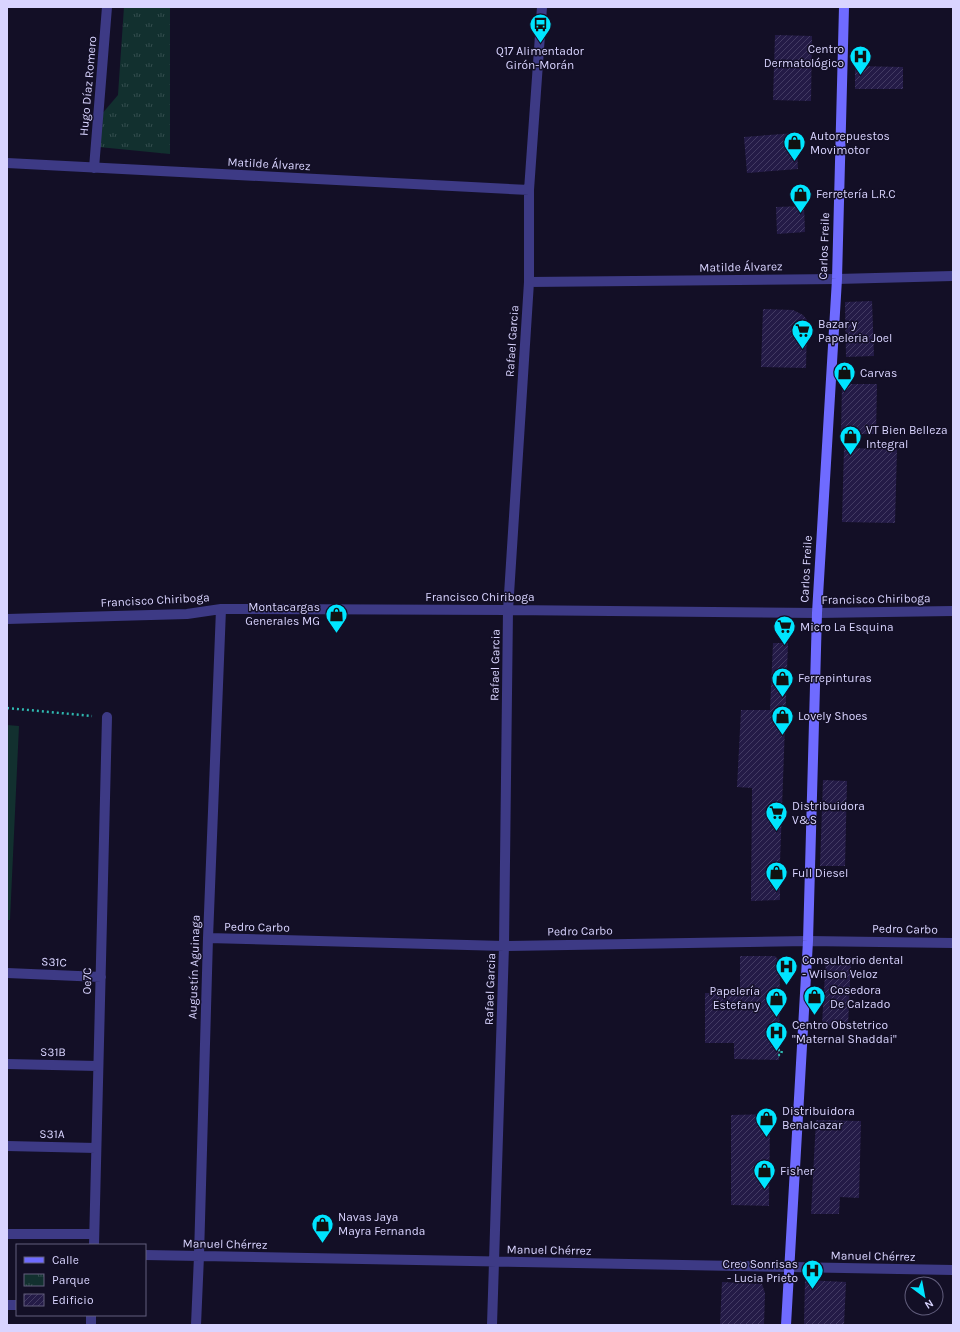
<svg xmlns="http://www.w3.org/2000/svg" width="960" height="1332" viewBox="0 0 960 1332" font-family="Karla,sans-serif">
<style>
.grass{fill:#12302f}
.park{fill:url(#park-tufts)}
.building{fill:url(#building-hatch)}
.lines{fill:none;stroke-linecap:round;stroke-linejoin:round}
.path{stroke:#2fb8b0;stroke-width:2.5;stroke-dasharray:2 3;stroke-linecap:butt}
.street{stroke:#3d3a85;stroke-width:10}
.secondary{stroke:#6f6bff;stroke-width:10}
.labels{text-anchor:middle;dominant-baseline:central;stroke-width:3;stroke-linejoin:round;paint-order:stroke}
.poi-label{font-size:12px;fill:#d9d4ff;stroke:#130f26;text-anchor:start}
.street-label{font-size:12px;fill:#d9d4ff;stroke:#130f26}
</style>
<defs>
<pattern id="park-tufts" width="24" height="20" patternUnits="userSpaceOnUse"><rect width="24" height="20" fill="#12302f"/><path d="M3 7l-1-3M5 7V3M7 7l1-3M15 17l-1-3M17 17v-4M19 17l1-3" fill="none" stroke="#344d4e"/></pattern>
<pattern id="building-hatch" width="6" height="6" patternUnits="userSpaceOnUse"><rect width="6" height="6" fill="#241b47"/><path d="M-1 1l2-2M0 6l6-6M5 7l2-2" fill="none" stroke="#433b63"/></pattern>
</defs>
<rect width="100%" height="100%" fill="#130f26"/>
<path class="grass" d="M 7,725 L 19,726 L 10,920 L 7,920 Z"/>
<path class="park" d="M 124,7 L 170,7 L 170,154 L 99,147 L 101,115 L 118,95 Z"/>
<path class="building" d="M 775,35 L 812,36 L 811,101 L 773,100 Z
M 855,66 L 903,67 L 903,89 L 855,89 Z
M 796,133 L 798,169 L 747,173 L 744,137 Z
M 804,206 L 805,232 L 777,234 L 776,207 Z
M 872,301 L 874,356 L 846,357 L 845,302 Z
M 763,309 L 793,310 L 803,315 L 807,320 L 806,368 L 761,367 Z
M 842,384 L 877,384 L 876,434 L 841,434 Z
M 844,448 L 897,449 L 895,523 L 842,522 Z
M 773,643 L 788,643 L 780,862 L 780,900 L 751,901 L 752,788 L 737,787 L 741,710 L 770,710 Z
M 823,780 L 847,781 L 845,866 L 820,866 Z
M 740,956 L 775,956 L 780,962 L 779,1060 L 734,1059 L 734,1043 L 705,1043 L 705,993 L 740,993 Z
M 826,957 L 851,957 L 848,1026 L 822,1024 Z
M 770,1114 L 769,1206 L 731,1205 L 731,1115 Z
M 816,1120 L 861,1121 L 859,1198 L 840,1197 L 839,1214 L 811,1214 Z
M 805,1280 L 846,1282 L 844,1325 L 804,1325 Z
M 722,1282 L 762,1284 L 765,1293 L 764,1325 L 720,1325 Z"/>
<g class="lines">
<path class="path" d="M 7,708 L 92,716
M 778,1050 L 782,1050 L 781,1055 L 778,1055"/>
<path class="street" d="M 7,163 L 529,190
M 94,168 L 107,7
M 529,282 L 837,279 L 953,276
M 7,619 L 187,614 L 221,609 L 508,610 L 817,613 L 953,611
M 208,938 L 504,946 L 808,941 L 953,943
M 7,973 L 101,977
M 7,1064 L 98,1066
M 7,1146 L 96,1148
M 7,1234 L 94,1234
M 94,1245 L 107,717
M 145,1255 L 953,1270
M 7,1305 L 17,1305
M 91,1325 L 91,1315
M 196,1325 L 199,1256 L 208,938 L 221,609
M 492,1325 L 504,946 L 508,610 L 529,282 L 529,190 L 542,7"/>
<path class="secondary" d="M 786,1325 L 808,941 L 817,613 L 837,279 L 844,7"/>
</g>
<defs>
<symbol id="bus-pin" viewBox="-11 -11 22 30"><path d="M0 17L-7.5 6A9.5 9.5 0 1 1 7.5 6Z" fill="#00e5ff" stroke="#130f26"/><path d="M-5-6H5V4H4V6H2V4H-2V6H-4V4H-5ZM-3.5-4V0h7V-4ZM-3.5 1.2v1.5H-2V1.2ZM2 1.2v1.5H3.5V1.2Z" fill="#111"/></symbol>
<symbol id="hospital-pin" viewBox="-11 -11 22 30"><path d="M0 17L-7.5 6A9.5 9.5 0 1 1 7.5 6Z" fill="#00e5ff" stroke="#130f26"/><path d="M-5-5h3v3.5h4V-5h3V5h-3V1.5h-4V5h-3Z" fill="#111"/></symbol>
<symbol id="shop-pin" viewBox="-11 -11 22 30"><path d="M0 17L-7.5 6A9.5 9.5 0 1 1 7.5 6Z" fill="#00e5ff" stroke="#130f26"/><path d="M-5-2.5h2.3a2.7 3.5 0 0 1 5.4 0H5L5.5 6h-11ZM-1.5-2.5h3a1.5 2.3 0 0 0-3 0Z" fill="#111"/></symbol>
<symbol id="supermarket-pin" viewBox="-11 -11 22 30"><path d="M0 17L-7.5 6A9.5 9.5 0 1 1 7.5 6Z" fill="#00e5ff" stroke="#130f26"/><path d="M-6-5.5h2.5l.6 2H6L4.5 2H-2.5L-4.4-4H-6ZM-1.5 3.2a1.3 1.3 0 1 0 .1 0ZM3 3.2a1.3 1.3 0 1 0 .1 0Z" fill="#111"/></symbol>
</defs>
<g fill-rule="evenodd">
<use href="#bus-pin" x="528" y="12" width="25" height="34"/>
<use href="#hospital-pin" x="848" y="44" width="25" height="34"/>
<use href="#shop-pin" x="782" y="130" width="25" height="34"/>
<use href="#shop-pin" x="788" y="182" width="25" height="34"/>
<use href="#supermarket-pin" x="790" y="318" width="25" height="34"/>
<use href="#shop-pin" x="832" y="360" width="25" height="34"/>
<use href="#shop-pin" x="838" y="424" width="25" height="34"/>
<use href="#shop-pin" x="324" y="602" width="25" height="34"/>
<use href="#supermarket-pin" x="772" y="614" width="25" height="34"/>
<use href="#shop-pin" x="770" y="666" width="25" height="34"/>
<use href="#shop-pin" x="770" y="704" width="25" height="34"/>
<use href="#supermarket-pin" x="764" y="800" width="25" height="34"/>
<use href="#shop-pin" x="764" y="860" width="25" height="34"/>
<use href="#hospital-pin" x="774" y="954" width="25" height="34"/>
<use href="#shop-pin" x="802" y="984" width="25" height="34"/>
<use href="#shop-pin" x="764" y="986" width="25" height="34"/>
<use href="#hospital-pin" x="764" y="1020" width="25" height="34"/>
<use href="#shop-pin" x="754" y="1106" width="25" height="34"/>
<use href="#shop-pin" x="752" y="1158" width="25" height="34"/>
<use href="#shop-pin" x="310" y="1212" width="25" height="34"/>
<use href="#hospital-pin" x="800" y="1258" width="25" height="34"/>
</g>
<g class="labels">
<g class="poi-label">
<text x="844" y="49" text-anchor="end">Centro<tspan x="844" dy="14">Dermatológico</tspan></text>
<text x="540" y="51" text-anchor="middle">Q17 Alimentador<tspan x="540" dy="14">Girón-Morán</tspan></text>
<text x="810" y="136">Autorepuestos<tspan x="810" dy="14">Movimotor</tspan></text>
<text x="816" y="194">Ferretería L.R.C</text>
<text x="818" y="324">Bazar y<tspan x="818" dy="14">Papeleria Joel</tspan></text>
<text x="860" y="373">Carvas</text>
<text x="866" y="430">VT Bien Belleza<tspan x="866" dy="14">Integral</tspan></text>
<text x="320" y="607" text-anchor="end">Montacargas<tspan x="320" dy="14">Generales MG</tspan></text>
<text x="800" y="627">Micro La Esquina</text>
<text x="798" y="678">Ferrepinturas</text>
<text x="798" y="716">Lovely Shoes</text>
<text x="792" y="806">Distribuidora<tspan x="792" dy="14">V&amp;S</tspan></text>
<text x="792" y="873">Full Diesel</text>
<text x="802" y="960">Consultorio dental<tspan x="802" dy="14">- Wilson Veloz</tspan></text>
<text x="830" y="990">Cosedora<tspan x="830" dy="14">De Calzado</tspan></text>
<text x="760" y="991" text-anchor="end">Papelería<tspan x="760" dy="14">Estefany</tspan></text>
<text x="792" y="1025">Centro Obstetrico<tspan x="792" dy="14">"Maternal Shaddai"</tspan></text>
<text x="782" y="1111">Distribuidora<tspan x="782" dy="14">Benalcazar</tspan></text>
<text x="780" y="1171">Fisher</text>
<text x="338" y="1217">Navas Jaya<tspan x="338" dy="14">Mayra Fernanda</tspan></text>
<text x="798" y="1264" text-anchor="end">Creo Sonrisas<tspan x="798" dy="14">- Lucia Prieto</tspan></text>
</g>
<g class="street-label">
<text transform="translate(88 86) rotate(-85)">Hugo Díaz Romero</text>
<text transform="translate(269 164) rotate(3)">Matilde Álvarez</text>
<text transform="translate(824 246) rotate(-88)">Carlos Freile</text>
<text transform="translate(741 267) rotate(-1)">Matilde Álvarez</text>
<text transform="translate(512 341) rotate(-86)">Rafael Garcia</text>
<text transform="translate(806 569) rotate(-87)">Carlos Freile</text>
<text x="480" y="597">Francisco Chiriboga</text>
<text transform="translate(876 599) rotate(-1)">Francisco Chiriboga</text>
<text transform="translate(155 600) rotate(-3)">Francisco Chiriboga</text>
<text transform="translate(495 665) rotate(-89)">Rafael Garcia</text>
<text transform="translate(257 927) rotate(1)">Pedro Carbo</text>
<text transform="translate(905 929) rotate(1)">Pedro Carbo</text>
<text transform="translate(580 931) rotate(-1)">Pedro Carbo</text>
<text transform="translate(54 962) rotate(3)">S31C</text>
<text transform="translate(194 967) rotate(-88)">Augustín Aguinaga</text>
<text transform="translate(87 981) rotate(-89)">Oe7C</text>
<text transform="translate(490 989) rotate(-88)">Rafael Garcia</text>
<text transform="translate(53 1052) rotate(1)">S31B</text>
<text transform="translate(52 1134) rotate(1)">S31A</text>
<text transform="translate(225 1244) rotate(1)">Manuel Chérrez</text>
<text transform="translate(549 1250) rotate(1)">Manuel Chérrez</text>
<text transform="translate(873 1256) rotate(1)">Manuel Chérrez</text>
</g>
</g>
<rect width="960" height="1332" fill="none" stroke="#d9d4ff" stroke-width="16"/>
<rect x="16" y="1244" width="130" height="72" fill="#130f26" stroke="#625e7d"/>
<rect x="24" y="1257" width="20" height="6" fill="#6f6bff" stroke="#625e7d"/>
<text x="52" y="1264" font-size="12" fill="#d9d4ff">Calle</text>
<rect x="24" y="1274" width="20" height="12" fill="url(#park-tufts)" stroke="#625e7d"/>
<text x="52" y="1284" font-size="12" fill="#d9d4ff">Parque</text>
<rect x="24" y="1294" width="20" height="12" fill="url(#building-hatch)" stroke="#625e7d"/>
<text x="52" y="1304" font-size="12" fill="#d9d4ff">Edificio</text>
<g transform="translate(924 1296) rotate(148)"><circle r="19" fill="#130f26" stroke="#625e7d"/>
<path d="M0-3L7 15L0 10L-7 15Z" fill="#00e5ff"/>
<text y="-6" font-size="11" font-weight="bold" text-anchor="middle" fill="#d9d4ff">N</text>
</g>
</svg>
